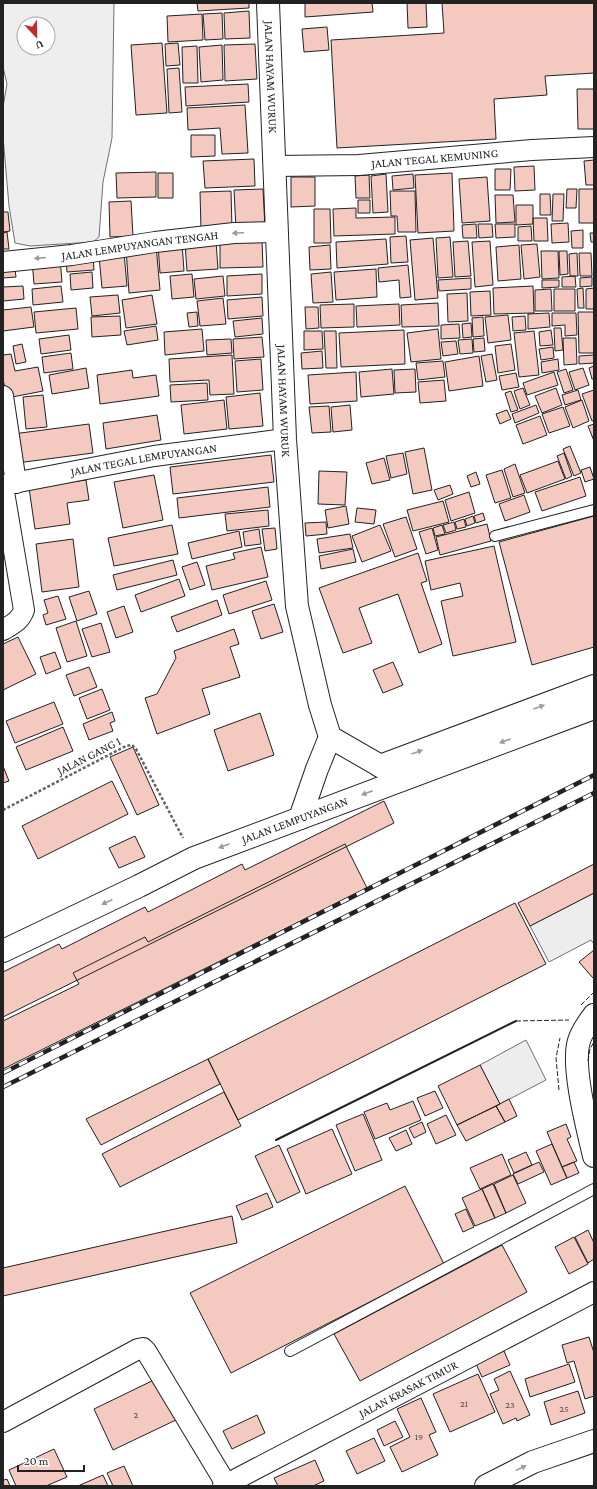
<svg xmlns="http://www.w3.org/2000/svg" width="597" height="1489" viewBox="0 0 597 1489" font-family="'Crimson Pro',serif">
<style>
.green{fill:#eee;stroke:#6f6f6f;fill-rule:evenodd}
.parking{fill:#ededed;stroke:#6f6f6f}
.building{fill:#f3c9c0;stroke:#222}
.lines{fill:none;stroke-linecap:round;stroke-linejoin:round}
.lane-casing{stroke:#222;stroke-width:12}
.street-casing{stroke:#222;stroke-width:22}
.secondary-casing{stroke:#222;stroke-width:24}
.path{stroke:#646464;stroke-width:2.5;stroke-dasharray:3 2;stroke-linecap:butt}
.lane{stroke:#fff;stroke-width:10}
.street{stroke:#fff;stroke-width:20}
.secondary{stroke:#fff;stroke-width:22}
.rail-casing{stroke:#222;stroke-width:4.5}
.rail{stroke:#fff;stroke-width:3;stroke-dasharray:9;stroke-linecap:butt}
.fence{stroke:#222;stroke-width:1;stroke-dasharray:5 2;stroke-linecap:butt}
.wall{stroke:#222;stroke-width:2}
.oneway{fill:#9c9c9c}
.labels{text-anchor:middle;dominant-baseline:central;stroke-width:3;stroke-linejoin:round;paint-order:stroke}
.number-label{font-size:10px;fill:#564c4a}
.street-label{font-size:12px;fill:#222;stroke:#fff}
</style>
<rect width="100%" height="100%" fill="#fff"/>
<path class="green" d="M 3,3 L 114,3 L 112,138 L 103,182 L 99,237 L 93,242 L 30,246 L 15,243 L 9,206 L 3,137 L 3,107 L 7,84 L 3,67 ZM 24,24 L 48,24 L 48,48 L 24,48 Z"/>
<path class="parking" d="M 594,893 L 594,944 L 591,940 L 549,962 L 530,926 Z
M 526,1040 L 546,1080 L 500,1104 L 480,1065 Z"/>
<path class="building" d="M 197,3 L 249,3 L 249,8 L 198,11 Z
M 305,3 L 372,3 L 373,12 L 305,17 Z
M 407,3 L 426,3 L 427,27 L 408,28 Z
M 442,3 L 594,3 L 594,73 L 545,76 L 547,95 L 494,99 L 496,139 L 337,148 L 331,40 L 444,33 Z
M 249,11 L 250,38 L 225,39 L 224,13 Z
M 222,13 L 223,39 L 205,40 L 203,14 Z
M 202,14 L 203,40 L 168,42 L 167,16 Z
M 327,27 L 329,50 L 304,52 L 302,29 Z
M 162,43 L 167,113 L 136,115 L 131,45 Z
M 178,43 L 180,65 L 166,66 L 165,44 Z
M 255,44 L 257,79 L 225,81 L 224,45 Z
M 222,45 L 223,80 L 201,82 L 199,47 Z
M 197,46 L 198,83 L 183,83 L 182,47 Z
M 179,68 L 182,112 L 169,113 L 167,69 Z
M 248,84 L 249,102 L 186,106 L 185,87 Z
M 577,89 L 594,89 L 594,129 L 578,129 Z
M 245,105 L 248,153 L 222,154 L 220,128 L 188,130 L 187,108 Z
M 191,135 L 215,135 L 215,156 L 191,157 Z
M 254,159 L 255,186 L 205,188 L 203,161 Z
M 594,160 L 594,185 L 586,185 L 584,161 Z
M 534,166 L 535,190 L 515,191 L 514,167 Z
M 495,169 L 511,169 L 510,190 L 495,190 Z
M 156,172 L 156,197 L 117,198 L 116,173 Z
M 158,173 L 173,173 L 173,198 L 158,198 Z
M 452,173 L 454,231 L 418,233 L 415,175 Z
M 386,174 L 388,212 L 373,213 L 371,176 Z
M 413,174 L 414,188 L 393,190 L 392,176 Z
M 369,175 L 370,198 L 356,198 L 355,176 Z
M 291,177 L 315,177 L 315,206 L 291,207 Z
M 487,177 L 490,221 L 462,223 L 459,179 Z
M 263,189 L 265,228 L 236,229 L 234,190 Z
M 567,189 L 577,189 L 576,208 L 566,208 Z
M 579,189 L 594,189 L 594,223 L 579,223 Z
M 231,191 L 232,229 L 201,230 L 200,192 Z
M 390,191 L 415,191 L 416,232 L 398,232 L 397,216 L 391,216 Z
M 540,194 L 550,194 L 551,215 L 540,215 Z
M 553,194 L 564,194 L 563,221 L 552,221 Z
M 495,195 L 513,195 L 515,222 L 496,223 Z
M 358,200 L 370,200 L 370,213 L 358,213 Z
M 131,201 L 133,236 L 110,237 L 109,202 Z
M 516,205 L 533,205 L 533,224 L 516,225 Z
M 356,208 L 356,218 L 395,217 L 395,234 L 334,236 L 333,209 Z
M 314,209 L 330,209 L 331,243 L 314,243 Z
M 3,212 L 8,212 L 10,231 L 3,232 Z
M 533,218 L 547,218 L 548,241 L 534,241 Z
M 568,223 L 569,242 L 552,243 L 551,224 Z
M 476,224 L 477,238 L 463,238 L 462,225 Z
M 478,224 L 492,224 L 493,237 L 479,238 Z
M 495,224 L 515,224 L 515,237 L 496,238 Z
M 531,226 L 532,241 L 518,241 L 518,227 Z
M 583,230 L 583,248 L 572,248 L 571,231 Z
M 7,232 L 9,249 L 3,249 L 3,233 Z
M 590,233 L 594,233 L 594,242 L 591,242 Z
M 406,236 L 408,262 L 391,263 L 390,237 Z
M 450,237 L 453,277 L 438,278 L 436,238 Z
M 433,238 L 438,298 L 415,300 L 410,240 Z
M 386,239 L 388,264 L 337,268 L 336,242 Z
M 262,240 L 263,267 L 220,268 L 220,241 Z
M 216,241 L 218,269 L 187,271 L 185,243 Z
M 468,241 L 471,276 L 455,277 L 453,242 Z
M 490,241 L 493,285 L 475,287 L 472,242 Z
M 182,243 L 184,271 L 160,273 L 158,245 Z
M 537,244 L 540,277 L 524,279 L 521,245 Z
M 156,245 L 160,290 L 129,293 L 126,248 Z
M 330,245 L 331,269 L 310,270 L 309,247 Z
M 519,245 L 521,279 L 498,281 L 496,247 Z
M 541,251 L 558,251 L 559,278 L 542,279 Z
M 559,251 L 567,251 L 568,274 L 560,275 Z
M 124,253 L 127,286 L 102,288 L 99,256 Z
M 577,253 L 578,276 L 570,276 L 569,254 Z
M 579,253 L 591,253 L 592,276 L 580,276 Z
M 93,257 L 94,270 L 67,272 L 66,259 Z
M 60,258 L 62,282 L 34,284 L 32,260 Z
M 14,261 L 16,277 L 3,278 L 3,262 Z
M 408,265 L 411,297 L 400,298 L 399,280 L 379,282 L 378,268 Z
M 376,269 L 377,297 L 336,300 L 334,272 Z
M 92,272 L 93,288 L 71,290 L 70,274 Z
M 331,272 L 333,302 L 313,303 L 311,274 Z
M 192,274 L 194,297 L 172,299 L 170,276 Z
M 262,274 L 262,294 L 227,296 L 227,276 Z
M 223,276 L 225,296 L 196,299 L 194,279 Z
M 575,276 L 576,287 L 562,287 L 562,277 Z
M 592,277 L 592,286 L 580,287 L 580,278 Z
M 471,278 L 471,289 L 439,291 L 438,280 Z
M 542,280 L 559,280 L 559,287 L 542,288 Z
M 23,286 L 24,299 L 3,301 L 3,287 Z
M 61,286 L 63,302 L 33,305 L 32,289 Z
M 533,286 L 534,313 L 494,314 L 493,288 Z
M 583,288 L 584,308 L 578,308 L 577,289 Z
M 594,288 L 594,309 L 586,309 L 586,289 Z
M 551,289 L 552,311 L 535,311 L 535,290 Z
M 554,289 L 575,289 L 575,311 L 554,311 Z
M 490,291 L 491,315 L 471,316 L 470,292 Z
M 467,293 L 468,321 L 448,322 L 447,294 Z
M 118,295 L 120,313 L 92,316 L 90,297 Z
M 152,295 L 157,324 L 126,328 L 122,300 Z
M 262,297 L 263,316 L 228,319 L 227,300 Z
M 223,298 L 226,324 L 200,326 L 197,301 Z
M 438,303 L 439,326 L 402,327 L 401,305 Z
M 354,304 L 354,327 L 321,328 L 320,305 Z
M 399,304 L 400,325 L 357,327 L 356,306 Z
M 31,307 L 34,327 L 3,331 L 3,310 Z
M 305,307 L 318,307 L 319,328 L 306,329 Z
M 76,308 L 78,329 L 36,333 L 34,312 Z
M 197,312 L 198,326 L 189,327 L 187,313 Z
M 578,312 L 594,312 L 594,353 L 579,353 Z
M 549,313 L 550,327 L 528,329 L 528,314 Z
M 552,313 L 576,313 L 577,335 L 565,336 L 565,325 L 552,326 Z
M 508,315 L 511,340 L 488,343 L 485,317 Z
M 120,316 L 121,335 L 92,337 L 91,317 Z
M 525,316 L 526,330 L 513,331 L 512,317 Z
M 483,317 L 484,336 L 473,337 L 472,318 Z
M 262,318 L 263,334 L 235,337 L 233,321 Z
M 471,323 L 472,337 L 463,338 L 462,324 Z
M 459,324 L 460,338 L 441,339 L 441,325 Z
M 156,326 L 158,340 L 127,345 L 124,331 Z
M 554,328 L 561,328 L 563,350 L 555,351 Z
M 202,329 L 204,351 L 165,355 L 164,332 Z
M 438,329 L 441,359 L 411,362 L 407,333 Z
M 404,330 L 405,364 L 341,367 L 339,333 Z
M 551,330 L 553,345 L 540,346 L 539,332 Z
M 304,331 L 322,331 L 323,349 L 304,350 Z
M 324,331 L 336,331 L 337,368 L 326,368 Z
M 534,331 L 539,375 L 519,377 L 514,333 Z
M 69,335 L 71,350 L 41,354 L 39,339 Z
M 262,337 L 264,357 L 234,359 L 233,339 Z
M 484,338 L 485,351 L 474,352 L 473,339 Z
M 563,338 L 576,338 L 577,364 L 564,365 Z
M 231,339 L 232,353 L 207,355 L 206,340 Z
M 472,339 L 473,353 L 460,354 L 458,340 Z
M 456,341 L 458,354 L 443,356 L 441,342 Z
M 22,344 L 26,362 L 16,364 L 13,346 Z
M 511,344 L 515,370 L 498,373 L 495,346 Z
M 553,347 L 554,358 L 541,360 L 539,349 Z
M 322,351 L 323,368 L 302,369 L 301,353 Z
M 71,353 L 73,369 L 44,373 L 42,357 Z
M 11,354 L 15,371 L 38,367 L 43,391 L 7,398 L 3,379 L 3,355 Z
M 492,354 L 497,380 L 486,382 L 481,356 Z
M 232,355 L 234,394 L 210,395 L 209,380 L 170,382 L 169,359 Z
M 594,355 L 594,363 L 579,364 L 579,356 Z
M 479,356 L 483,386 L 449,391 L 445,362 Z
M 261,359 L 263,390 L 237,392 L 235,361 Z
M 558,359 L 559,370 L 542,373 L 541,362 Z
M 443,361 L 445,377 L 418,380 L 416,363 Z
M 594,366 L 594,379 L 592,379 L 589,368 Z
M 86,368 L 89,388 L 52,394 L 49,375 Z
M 583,368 L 589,385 L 575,390 L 569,372 Z
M 392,369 L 394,394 L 361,397 L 359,372 Z
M 415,369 L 416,392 L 395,393 L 394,370 Z
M 566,369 L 573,390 L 564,393 L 557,372 Z
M 132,370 L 133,378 L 156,375 L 159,396 L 100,404 L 97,375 Z
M 356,372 L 357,401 L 310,404 L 308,375 Z
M 554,372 L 558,385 L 527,395 L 523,383 Z
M 516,373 L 519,387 L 502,390 L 499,376 Z
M 444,380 L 446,401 L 420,403 L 418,382 Z
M 207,383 L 208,400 L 171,402 L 170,385 Z
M 523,388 L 530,405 L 520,409 L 514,391 Z
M 556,388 L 562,405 L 542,413 L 535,396 Z
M 578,390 L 581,400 L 565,405 L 562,395 Z
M 594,390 L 594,420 L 592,421 L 582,394 Z
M 511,391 L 518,410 L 511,412 L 505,393 Z
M 260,393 L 263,426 L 229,429 L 226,397 Z
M 43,395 L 47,427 L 26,429 L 23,397 Z
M 224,400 L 227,429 L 184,434 L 181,405 Z
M 582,400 L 589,421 L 573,428 L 565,407 Z
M 350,405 L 352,430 L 333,432 L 331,407 Z
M 536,405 L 539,413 L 515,423 L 512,414 Z
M 329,406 L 331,432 L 312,433 L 309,407 Z
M 563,407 L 570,426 L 549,433 L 542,414 Z
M 507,410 L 511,419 L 500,424 L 496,414 Z
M 157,415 L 161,440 L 106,449 L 103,423 Z
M 540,416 L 547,435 L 523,444 L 516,425 Z
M 89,424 L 93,453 L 17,463 L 13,434 Z
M 594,424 L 594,441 L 588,426 Z
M 570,446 L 581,473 L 574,476 L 563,449 Z
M 424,448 L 432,490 L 413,494 L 405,452 Z
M 403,453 L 407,474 L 391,478 L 386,456 Z
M 564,453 L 572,476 L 566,479 L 557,456 Z
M 271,455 L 274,482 L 173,494 L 170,467 Z
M 384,458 L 390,480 L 372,484 L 366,463 Z
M 558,461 L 565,479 L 527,493 L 520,475 Z
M 515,464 L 525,493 L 513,497 L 504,469 Z
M 590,467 L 594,479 L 585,482 L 581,470 Z
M 502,470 L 511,498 L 495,503 L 486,475 Z
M 319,471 L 347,472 L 345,505 L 318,504 Z
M 476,472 L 480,484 L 471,487 L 467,476 Z
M 154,475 L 163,520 L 123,528 L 114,482 Z
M 580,477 L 586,496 L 542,511 L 535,492 Z
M 86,480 L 89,500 L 67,503 L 70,524 L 35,529 L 29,488 Z
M 450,485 L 453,494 L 438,500 L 434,490 Z
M 268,487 L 270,507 L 179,518 L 177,498 Z
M 469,492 L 475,513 L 451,521 L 445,500 Z
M 524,495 L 530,512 L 505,521 L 499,504 Z
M 443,501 L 449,522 L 413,531 L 407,510 Z
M 346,506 L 349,524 L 328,528 L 325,510 Z
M 357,508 L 376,510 L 374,524 L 355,522 Z
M 268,510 L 269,526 L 227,531 L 225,514 Z
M 483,513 L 485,520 L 476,523 L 474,516 Z
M 473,516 L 475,523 L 467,526 L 465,519 Z
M 594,516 L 594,647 L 532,665 L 499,542 Z
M 406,517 L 417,549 L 395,557 L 383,524 Z
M 464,519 L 466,527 L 457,529 L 455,522 Z
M 326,522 L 327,534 L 306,536 L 305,523 Z
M 454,522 L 456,530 L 446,533 L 443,525 Z
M 487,524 L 491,541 L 440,555 L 436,537 Z
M 172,525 L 178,554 L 114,566 L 108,538 Z
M 380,525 L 391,551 L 362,562 L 352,536 Z
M 442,525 L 445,534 L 435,536 L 433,528 Z
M 275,528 L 277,549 L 265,551 L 262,529 Z
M 432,528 L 438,550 L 426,554 L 419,532 Z
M 259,529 L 261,544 L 245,546 L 243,532 Z
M 239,531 L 242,547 L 192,559 L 188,543 Z
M 350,534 L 353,548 L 319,553 L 317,539 Z
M 73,539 L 79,587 L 42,592 L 36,544 Z
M 494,546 L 516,642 L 453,656 L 441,601 L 463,596 L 460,583 L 431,590 L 425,561 Z
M 261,547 L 268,577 L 212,590 L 206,566 L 235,559 L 233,553 Z
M 353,549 L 356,562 L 321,569 L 319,556 Z
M 418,553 L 427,581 L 421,583 L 442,644 L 419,653 L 398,594 L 359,608 L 372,643 L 343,653 L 319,588 Z
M 173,560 L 177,575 L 117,590 L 113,575 Z
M 197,562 L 205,585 L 190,590 L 182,567 Z
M 179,579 L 185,596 L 141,612 L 135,595 Z
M 266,581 L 272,600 L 229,614 L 223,595 Z
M 89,591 L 97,614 L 77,621 L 69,597 Z
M 58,596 L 66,619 L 46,625 L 43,615 L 48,613 L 44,600 Z
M 217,600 L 222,615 L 177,632 L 171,617 Z
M 274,604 L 283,632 L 261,639 L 252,611 Z
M 124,606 L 133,632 L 116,638 L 107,612 Z
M 76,621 L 87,656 L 67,662 L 56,628 Z
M 101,623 L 110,652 L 92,657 L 82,629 Z
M 234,629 L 239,644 L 230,647 L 240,677 L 202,689 L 210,714 L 157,734 L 145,698 L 157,694 L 176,658 L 174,651 Z
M 18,637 L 36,674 L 3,690 L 3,644 Z
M 55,652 L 61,668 L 46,674 L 40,657 Z
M 393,662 L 403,685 L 383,693 L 373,670 Z
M 89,667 L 97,687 L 74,696 L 66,675 Z
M 102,689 L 110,710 L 87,719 L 79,698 Z
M 54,702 L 63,724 L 15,743 L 6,721 Z
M 112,712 L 115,721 L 110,723 L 113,731 L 89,740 L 83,724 Z
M 260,713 L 274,755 L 228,771 L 214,730 Z
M 63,727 L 73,751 L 26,770 L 16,747 Z
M 133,747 L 159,805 L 137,815 L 110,757 Z
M 3,766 L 9,781 L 3,783 Z
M 112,781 L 128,814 L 38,859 L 22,826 Z
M 384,801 L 394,823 L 3,1017 L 3,972 L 59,944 L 62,949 L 145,907 L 148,912 L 242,864 L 245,870 Z
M 135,836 L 145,857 L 119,868 L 109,848 Z
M 345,844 L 367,888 L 3,1069 L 3,1021 L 79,984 L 73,973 L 145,937 L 148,942 Z
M 594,864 L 594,893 L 530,926 L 518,903 Z
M 515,903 L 546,964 L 238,1120 L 208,1059 Z
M 594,950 L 594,977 L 593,978 L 579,962 Z
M 208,1059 L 220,1084 L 101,1145 L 86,1119 Z
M 480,1065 L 500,1104 L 457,1125 L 438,1086 Z
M 435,1091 L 443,1108 L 425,1116 L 417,1098 Z
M 224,1092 L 241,1126 L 120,1187 L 102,1154 Z
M 509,1099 L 517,1116 L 505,1122 L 496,1106 Z
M 413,1101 L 421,1120 L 375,1139 L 364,1112 L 387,1103 L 390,1110 Z
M 496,1106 L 505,1122 L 466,1141 L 457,1125 Z
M 363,1114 L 382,1160 L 355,1171 L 336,1125 Z
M 446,1115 L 456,1135 L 436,1144 L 427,1124 Z
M 422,1122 L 426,1132 L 414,1138 L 409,1128 Z
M 566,1124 L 571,1137 L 567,1139 L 577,1161 L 562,1167 L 547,1132 Z
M 332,1129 L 352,1174 L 306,1194 L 287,1149 Z
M 406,1130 L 412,1144 L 396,1151 L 389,1138 Z
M 552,1144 L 567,1178 L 551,1185 L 536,1151 Z
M 279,1145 L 300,1192 L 277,1203 L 255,1156 Z
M 526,1152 L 532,1165 L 514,1173 L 508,1160 Z
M 502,1154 L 511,1175 L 480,1189 L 470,1168 Z
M 539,1162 L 544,1172 L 518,1184 L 513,1174 Z
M 574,1162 L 579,1173 L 567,1178 L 562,1167 Z
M 513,1175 L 526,1203 L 506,1213 L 494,1184 Z
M 493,1184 L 506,1213 L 495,1218 L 482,1189 Z
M 405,1186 L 444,1264 L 231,1373 L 190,1293 Z
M 482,1189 L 495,1218 L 475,1226 L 462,1198 Z
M 267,1193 L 273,1207 L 242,1220 L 236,1206 Z
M 466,1209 L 474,1227 L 463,1232 L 455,1214 Z
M 232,1216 L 237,1243 L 3,1296 L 3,1268 Z
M 588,1230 L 594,1243 L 594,1259 L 588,1263 L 575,1237 Z
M 574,1237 L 588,1264 L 569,1274 L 555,1247 Z
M 502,1245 L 527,1292 L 360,1381 L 334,1334 Z
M 589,1337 L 594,1353 L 594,1396 L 585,1399 L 574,1361 L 567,1363 L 562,1345 Z
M 504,1351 L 510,1365 L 482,1377 L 476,1364 Z
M 569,1364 L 575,1382 L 530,1397 L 525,1379 Z
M 510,1371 L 530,1415 L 517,1421 L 516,1418 L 503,1424 L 490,1394 L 499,1390 L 494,1379 Z
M 478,1374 L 495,1412 L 450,1432 L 433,1394 Z
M 158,1378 L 178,1419 L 113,1450 L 94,1409 Z
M 578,1391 L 585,1413 L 551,1425 L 544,1402 Z
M 421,1398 L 436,1432 L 429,1435 L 438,1455 L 402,1472 L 390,1447 L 410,1437 L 397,1409 Z
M 257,1415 L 265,1433 L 232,1449 L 223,1431 Z
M 395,1421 L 403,1437 L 384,1446 L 377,1430 Z
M 374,1438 L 385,1461 L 357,1474 L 346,1451 Z
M 54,1449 L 67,1477 L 46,1486 L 16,1486 L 9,1470 Z
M 315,1460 L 324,1481 L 313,1486 L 278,1486 L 274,1478 Z
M 124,1466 L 133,1486 L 113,1486 L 107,1473 Z
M 103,1475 L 108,1486 L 78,1486 Z
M 3,1479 L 4,1480 L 7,1479 L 10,1486 L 3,1486 Z"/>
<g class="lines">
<defs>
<path id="lane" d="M 495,536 L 594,510
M 290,1351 L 594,1189"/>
<g id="street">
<path id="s1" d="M 275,166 L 359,165 L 532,150 L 594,147"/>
<path id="s2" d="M 3,262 L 72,255 L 155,242 L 234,233 L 277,232"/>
<path d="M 3,396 L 16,483"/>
<path id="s3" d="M 3,485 L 154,456 L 285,439"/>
<path d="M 3,486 L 24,610 C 20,621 13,624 3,630"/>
<path d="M 3,1422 L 138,1349 L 143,1348 L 146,1351 L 226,1484"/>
<path id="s4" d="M 223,1486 L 594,1292"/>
</g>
<g id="secondary">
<path id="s5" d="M 268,3 L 285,439 L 297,606 L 320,705 L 330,737 L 403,779"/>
<path d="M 380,766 L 594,686"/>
<path d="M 300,818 L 317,769 L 330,737"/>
<path id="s6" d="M 3,951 L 139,886 L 194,858 L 594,708"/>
<path d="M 594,1015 C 588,1023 582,1031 579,1041 C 571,1066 588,1130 594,1156"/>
<path d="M 486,1486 L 533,1462 L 594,1441"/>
</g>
</defs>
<use href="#lane" class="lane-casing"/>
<use href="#street" class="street-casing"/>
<use href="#secondary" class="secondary-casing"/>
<path class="path" d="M 3,810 L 126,746 L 132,745 L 136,749 L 183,838"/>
<use href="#lane" class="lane"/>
<use href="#street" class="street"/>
<use href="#secondary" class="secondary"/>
<defs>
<path id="rail" d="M 3,1073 L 594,775
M 3,1087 L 594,793"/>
</defs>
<use href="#rail" class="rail-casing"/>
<use href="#rail" class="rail"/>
<path class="fence" d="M 581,1005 L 594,992
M 516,1021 L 569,1020
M 588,1061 L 590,1049 L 594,1042
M 559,1090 L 556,1058 L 560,1038"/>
<path class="wall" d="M 276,1140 L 516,1021"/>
</g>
<defs><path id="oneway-solid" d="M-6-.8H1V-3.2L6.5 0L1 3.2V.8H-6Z"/></defs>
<g class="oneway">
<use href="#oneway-solid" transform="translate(238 233) rotate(177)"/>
<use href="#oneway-solid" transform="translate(40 258) rotate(175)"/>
<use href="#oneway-solid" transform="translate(539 707) rotate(-20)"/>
<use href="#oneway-solid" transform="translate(505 741) rotate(160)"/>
<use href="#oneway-solid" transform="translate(417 752) rotate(-20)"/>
<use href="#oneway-solid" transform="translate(367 793) rotate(159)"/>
<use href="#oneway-solid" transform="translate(224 846) rotate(159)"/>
<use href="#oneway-solid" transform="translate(107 902) rotate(155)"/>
<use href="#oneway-solid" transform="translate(521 1468) rotate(-26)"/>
</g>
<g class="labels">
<g class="number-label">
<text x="464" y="1403">21</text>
<text x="510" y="1404">23</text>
<text x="564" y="1408">25</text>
<text x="136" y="1414">2</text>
<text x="419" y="1436">19</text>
</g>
<g class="street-label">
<text stroke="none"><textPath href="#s5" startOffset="74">JALAN HAYAM WURUK</textPath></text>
<text stroke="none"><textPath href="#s1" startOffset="160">JALAN TEGAL KEMUNING</textPath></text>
<text stroke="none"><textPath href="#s2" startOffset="138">JALAN LEMPUYANGAN TENGAH</textPath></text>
<text stroke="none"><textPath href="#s5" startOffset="398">JALAN HAYAM WURUK</textPath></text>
<text stroke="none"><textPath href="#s3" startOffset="143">JALAN TEGAL LEMPUYANGAN</textPath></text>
<text transform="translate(89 756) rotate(-27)">JALAN GANG 1</text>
<text stroke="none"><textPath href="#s6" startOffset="320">JALAN LEMPUYANGAN</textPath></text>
<text stroke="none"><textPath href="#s4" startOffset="209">JALAN KRASAK TIMUR</textPath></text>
</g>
</g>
<rect width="597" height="1489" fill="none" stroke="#222222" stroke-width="8"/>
<g transform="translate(36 36) rotate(158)"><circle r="19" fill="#ffffff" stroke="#a7a7a7"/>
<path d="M0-3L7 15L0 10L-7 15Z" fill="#c62828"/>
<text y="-6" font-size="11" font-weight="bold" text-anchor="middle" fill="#222222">U</text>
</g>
<path d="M18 1465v6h66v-6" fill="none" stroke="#222222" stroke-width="2"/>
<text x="24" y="1465" font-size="12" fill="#222222" stroke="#ffffff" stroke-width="3" paint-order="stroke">20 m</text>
</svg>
